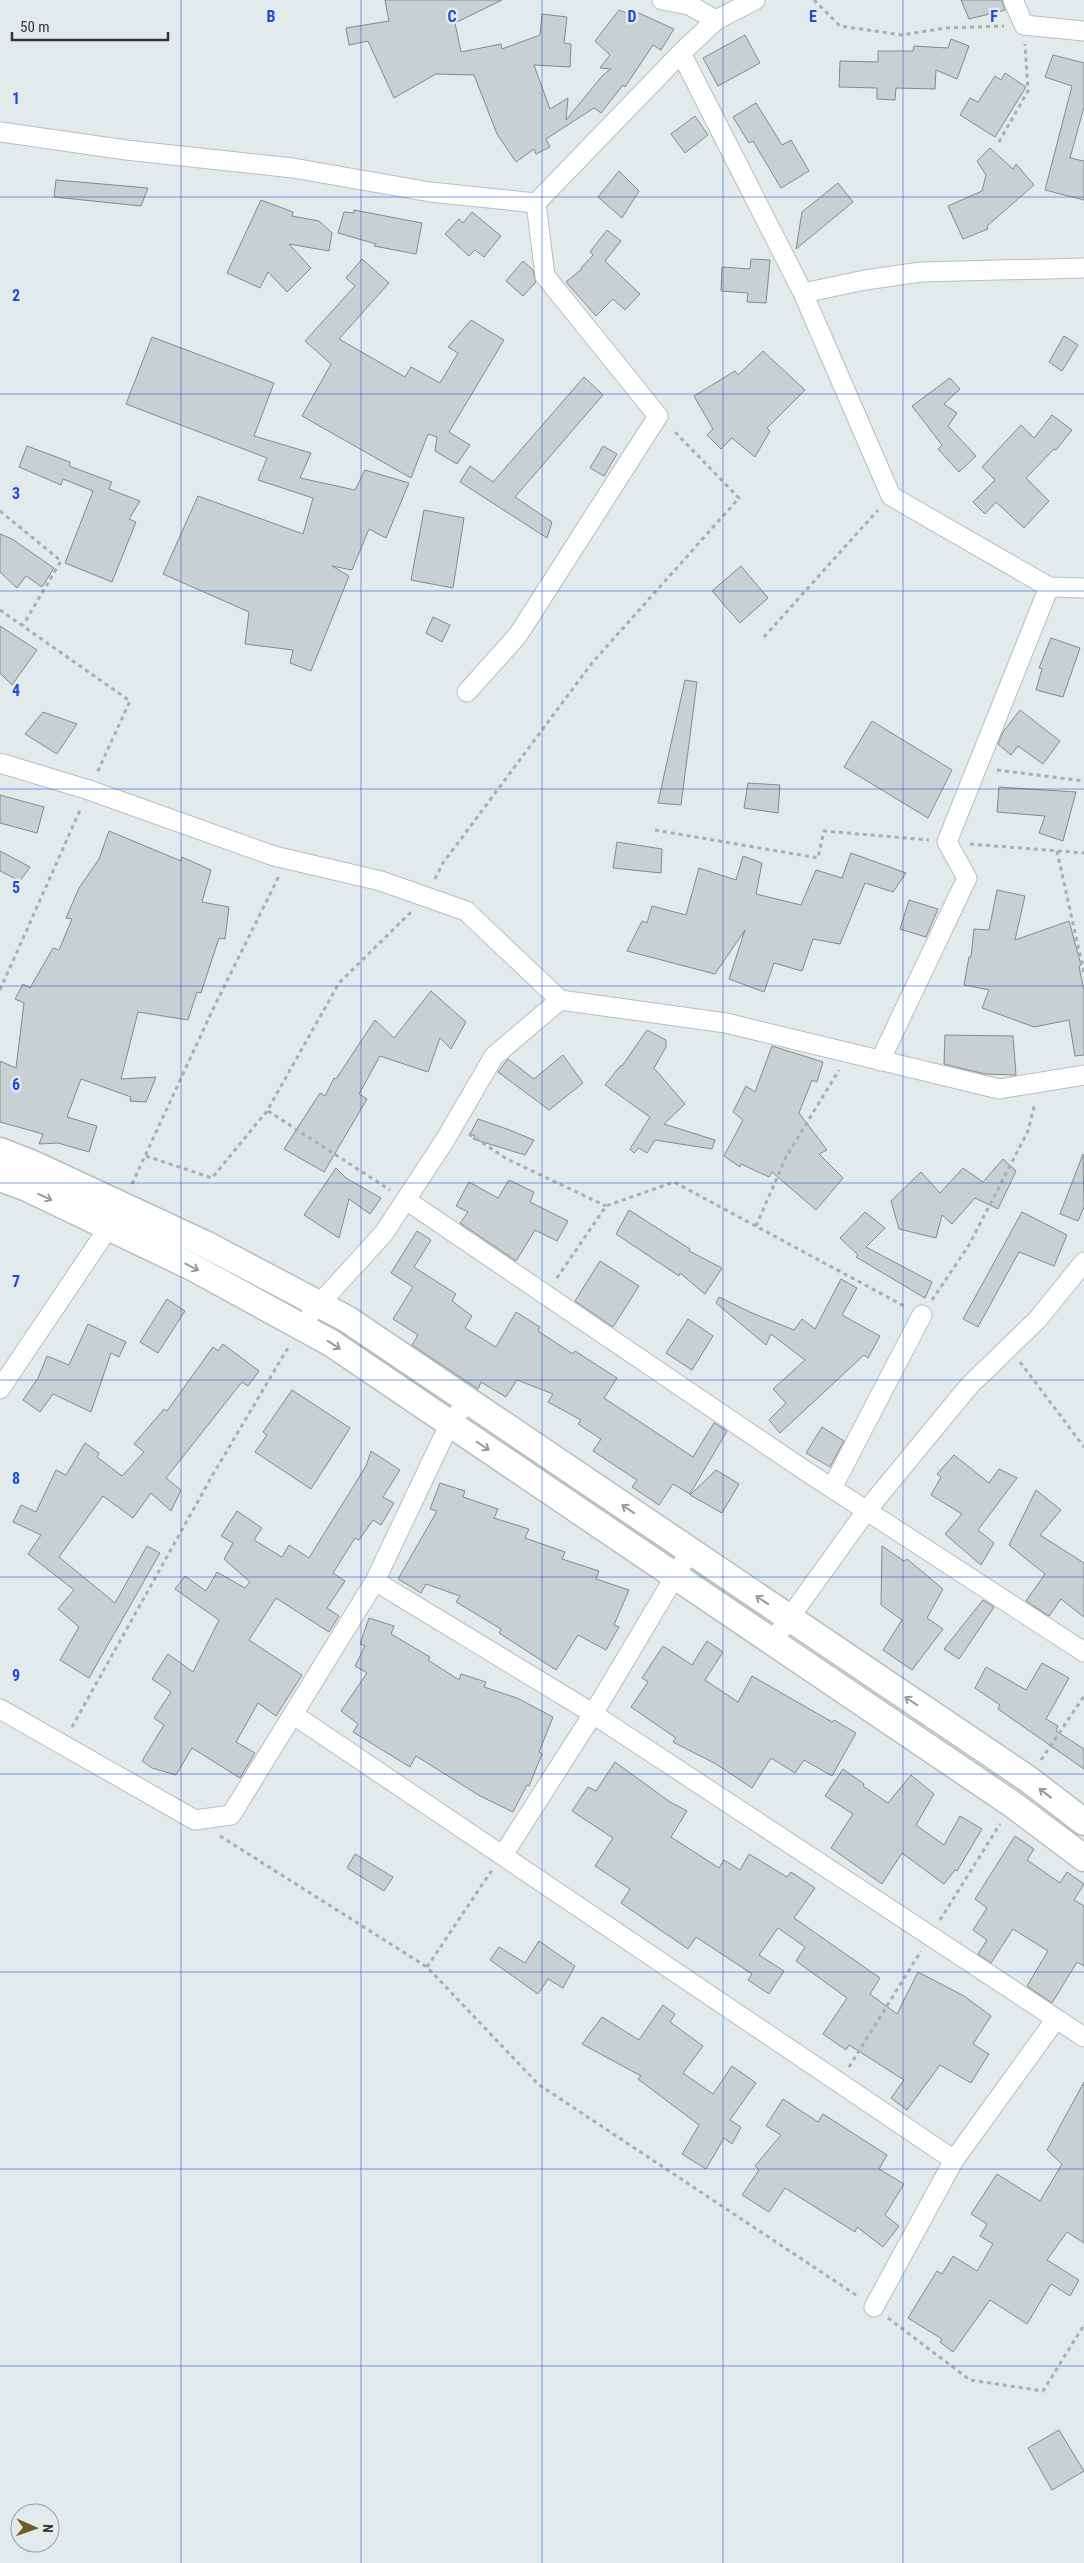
<svg xmlns="http://www.w3.org/2000/svg" width="1084" height="2563" viewBox="0 0 1084 2563" font-family="'Roboto Condensed',sans-serif">
<style>
.building{fill:#c8d0d3;stroke:#838b8d}
.lines{fill:none;stroke-linecap:round;stroke-linejoin:round}
.minor-casing{stroke:#b6bec0;stroke-width:21}
.secondary-casing{stroke:#b6bec0;stroke-width:29}
.path{stroke:#a8afb0;stroke-width:3;stroke-dasharray:4 4;stroke-linecap:butt}
.minor{stroke:#fff;stroke-width:19}
.secondary{stroke:#fff;stroke-width:26}
.oneway{stroke:#989a9a}
.grid{fill:none;stroke:#1d4ed8;stroke-width:1;stroke-opacity:0.55}
.grid-label{font-size:16px;text-anchor:middle;font-weight:bold;fill:#1d4ed8;stroke:#e2eaec;stroke-width:5;stroke-linejoin:round;paint-order:stroke}
</style>
<rect width="100%" height="100%" fill="#e2eaec"/>
<path class="building" d="M 385,0 L 502,0 L 455,23 L 461,52 L 501,44 L 502,49 L 540,35 L 542,14 L 567,17 L 564,43 L 571,44 L 570,67 L 534,65 L 550,109 L 568,98 L 566,120 L 603,75 L 611,69 L 600,68 L 610,55 L 595,41 L 619,10 L 629,14 L 632,10 L 674,29 L 661,50 L 653,45 L 625,87 L 623,85 L 601,113 L 594,108 L 546,139 L 550,147 L 536,154 L 534,149 L 516,162 L 497,134 L 474,75 L 436,74 L 394,98 L 368,41 L 349,45 L 346,28 L 389,21 Z
M 961,0 L 1002,0 L 1005,10 L 969,19 Z
M 745,35 L 760,63 L 718,86 L 703,58 Z
M 951,39 L 969,46 L 957,79 L 936,70 L 935,89 L 896,88 L 895,100 L 877,99 L 877,88 L 839,87 L 840,61 L 878,62 L 878,51 L 913,51 L 914,46 L 948,48 Z
M 1053,55 L 1084,63 L 1084,107 L 1070,158 L 1084,161 L 1084,200 L 1045,190 L 1072,86 L 1045,77 Z
M 1005,73 L 1026,87 L 995,137 L 960,115 L 970,98 L 978,102 L 995,76 L 1001,80 Z
M 756,103 L 782,145 L 791,140 L 809,171 L 781,188 L 753,141 L 749,143 L 733,117 Z
M 695,116 L 708,135 L 685,153 L 671,134 Z
M 990,148 L 1013,169 L 1016,164 L 1034,185 L 987,226 L 988,229 L 963,239 L 948,206 L 982,191 L 986,175 L 977,161 Z
M 619,171 L 639,191 L 622,218 L 598,197 Z
M 56,180 L 148,188 L 141,206 L 54,197 Z
M 838,183 L 853,202 L 796,249 L 802,212 Z
M 261,200 L 293,212 L 292,216 L 319,221 L 332,233 L 329,251 L 289,244 L 311,268 L 287,292 L 268,272 L 260,288 L 227,273 Z
M 354,210 L 422,223 L 416,254 L 374,246 L 376,244 L 338,233 L 344,212 L 354,213 Z
M 472,212 L 501,236 L 484,257 L 475,250 L 469,256 L 445,234 L 459,219 L 463,223 Z
M 607,230 L 621,241 L 605,261 L 640,294 L 625,310 L 613,299 L 596,316 L 566,282 L 582,269 L 581,268 L 593,255 L 590,252 Z
M 362,259 L 389,283 L 339,339 L 405,377 L 411,367 L 440,383 L 458,353 L 448,347 L 471,320 L 504,340 L 449,432 L 470,445 L 457,464 L 435,451 L 437,437 L 428,434 L 411,478 L 302,416 L 331,364 L 305,341 L 355,286 L 346,278 Z
M 751,259 L 770,260 L 766,303 L 747,302 L 748,293 L 721,291 L 722,267 L 750,269 Z
M 523,261 L 533,270 L 536,282 L 523,296 L 506,281 Z
M 1064,336 L 1078,345 L 1062,371 L 1049,362 Z
M 152,337 L 274,383 L 254,436 L 311,453 L 300,478 L 355,490 L 365,470 L 409,483 L 386,538 L 369,529 L 352,570 L 332,566 L 349,576 L 311,671 L 290,663 L 293,650 L 245,644 L 249,612 L 163,574 L 198,496 L 303,534 L 313,498 L 258,480 L 267,458 L 126,404 Z
M 763,351 L 805,390 L 767,428 L 770,431 L 755,457 L 732,438 L 721,449 L 707,435 L 713,429 L 694,396 L 735,371 L 738,375 Z
M 584,377 L 603,395 L 515,497 L 552,522 L 547,538 L 460,482 L 470,466 L 493,482 Z
M 950,378 L 960,389 L 944,404 L 957,413 L 948,426 L 976,456 L 959,472 L 938,449 L 942,445 L 912,406 Z
M 1052,415 L 1072,430 L 1056,450 L 1054,449 L 1026,478 L 1049,501 L 1024,528 L 996,502 L 985,514 L 973,502 L 995,480 L 982,467 L 1021,425 L 1034,438 Z
M 27,446 L 70,462 L 69,466 L 112,482 L 109,489 L 140,501 L 129,519 L 136,522 L 112,582 L 65,563 L 93,491 L 63,479 L 61,485 L 19,467 Z
M 603,446 L 617,454 L 604,476 L 590,468 Z
M 424,510 L 464,518 L 453,588 L 411,580 Z
M 0,534 L 12,539 L 54,568 L 42,587 L 26,576 L 17,588 L 0,572 Z
M 741,566 L 768,598 L 740,623 L 712,591 Z
M 433,617 L 450,625 L 442,642 L 426,633 Z
M 0,626 L 37,650 L 12,685 L 0,673 Z
M 1051,638 L 1080,648 L 1063,697 L 1036,690 L 1042,669 L 1039,668 Z
M 685,680 L 697,682 L 681,805 L 658,803 Z
M 1020,710 L 1060,741 L 1043,764 L 1018,746 L 1011,755 L 998,744 L 1003,732 Z
M 43,712 L 77,724 L 57,754 L 25,734 Z
M 872,721 L 952,770 L 928,818 L 844,767 Z
M 748,783 L 780,785 L 778,813 L 744,808 Z
M 999,787 L 1076,792 L 1063,841 L 1039,833 L 1045,816 L 997,812 Z
M 0,795 L 44,807 L 37,833 L 0,823 Z
M 109,831 L 181,861 L 182,857 L 211,870 L 202,902 L 229,907 L 225,939 L 219,938 L 201,993 L 197,992 L 188,1020 L 138,1012 L 121,1079 L 156,1077 L 146,1102 L 130,1101 L 131,1097 L 81,1079 L 67,1117 L 97,1126 L 89,1152 L 58,1143 L 39,1144 L 43,1134 L 0,1122 L 0,1061 L 16,1068 L 24,1003 L 15,999 L 23,984 L 30,988 L 53,948 L 59,950 L 72,919 L 66,918 L 79,888 L 99,859 Z
M 617,842 L 662,849 L 661,873 L 613,868 Z
M 0,851 L 30,867 L 20,881 L 0,871 Z
M 851,853 L 906,873 L 893,892 L 865,883 L 840,944 L 813,939 L 802,971 L 774,963 L 764,992 L 729,979 L 745,930 L 715,974 L 627,951 L 642,921 L 647,923 L 652,906 L 686,915 L 699,868 L 736,880 L 743,856 L 762,863 L 756,894 L 801,905 L 816,870 L 842,878 Z
M 997,890 L 1025,896 L 1015,940 L 1069,921 L 1081,965 L 1079,966 L 1084,991 L 1084,1055 L 1075,1056 L 1069,1020 L 1034,1027 L 982,1008 L 989,990 L 964,985 L 969,957 L 971,957 L 974,929 L 989,930 Z
M 909,900 L 938,909 L 926,937 L 900,929 Z
M 431,991 L 466,1022 L 451,1049 L 440,1038 L 428,1072 L 380,1056 L 359,1094 L 367,1099 L 324,1172 L 284,1149 L 320,1093 L 325,1096 L 334,1078 L 336,1079 L 375,1020 L 394,1038 Z
M 647,1030 L 666,1040 L 666,1047 L 654,1068 L 685,1104 L 664,1124 L 715,1140 L 712,1149 L 655,1140 L 647,1153 L 639,1148 L 634,1153 L 630,1149 L 650,1117 L 605,1085 L 621,1065 L 622,1066 Z
M 945,1035 L 1013,1036 L 1016,1075 L 985,1074 L 944,1064 Z
M 772,1046 L 823,1062 L 817,1082 L 812,1080 L 799,1113 L 827,1150 L 819,1154 L 843,1178 L 816,1210 L 772,1172 L 769,1177 L 741,1164 L 740,1167 L 724,1156 L 743,1120 L 733,1112 L 746,1086 L 755,1092 Z
M 563,1055 L 583,1083 L 549,1110 L 498,1072 L 508,1059 L 534,1079 Z
M 478,1119 L 507,1129 L 534,1140 L 525,1155 L 473,1139 L 475,1136 L 470,1134 Z
M 1083,1154 L 1084,1207 L 1078,1221 L 1060,1214 Z
M 1003,1159 L 1016,1171 L 998,1209 L 975,1198 L 952,1224 L 942,1215 L 936,1238 L 899,1229 L 891,1201 L 921,1172 L 940,1193 L 963,1168 L 983,1182 Z
M 336,1168 L 346,1178 L 381,1198 L 370,1214 L 349,1199 L 339,1238 L 304,1215 Z
M 509,1180 L 534,1192 L 530,1202 L 568,1221 L 557,1241 L 535,1230 L 516,1261 L 460,1223 L 468,1212 L 456,1206 L 469,1182 L 498,1198 Z
M 629,1210 L 690,1249 L 689,1251 L 722,1268 L 705,1294 L 680,1273 L 679,1276 L 616,1234 Z
M 865,1212 L 885,1228 L 866,1247 L 932,1282 L 925,1298 L 856,1257 L 858,1255 L 840,1238 Z
M 1022,1212 L 1067,1235 L 1054,1266 L 1019,1252 L 978,1327 L 963,1319 Z
M 417,1231 L 431,1240 L 414,1267 L 456,1294 L 452,1301 L 472,1316 L 465,1328 L 496,1347 L 516,1312 L 540,1327 L 538,1331 L 573,1354 L 575,1351 L 617,1378 L 604,1398 L 693,1457 L 714,1423 L 727,1431 L 690,1494 L 673,1484 L 659,1505 L 632,1487 L 637,1480 L 593,1451 L 601,1439 L 578,1424 L 581,1420 L 548,1402 L 553,1394 L 517,1380 L 506,1397 L 481,1382 L 478,1389 L 412,1345 L 418,1335 L 393,1319 L 413,1287 L 391,1273 Z
M 600,1261 L 639,1286 L 613,1327 L 575,1301 Z
M 841,1279 L 857,1288 L 842,1315 L 880,1336 L 868,1358 L 864,1355 L 780,1433 L 769,1420 L 786,1403 L 773,1389 L 805,1360 L 771,1334 L 766,1345 L 716,1303 L 719,1297 L 752,1313 L 794,1330 L 802,1319 L 815,1329 Z
M 167,1299 L 185,1311 L 158,1353 L 140,1342 Z
M 688,1319 L 713,1336 L 692,1370 L 666,1353 Z
M 88,1324 L 126,1342 L 119,1357 L 111,1353 L 91,1412 L 53,1394 L 40,1412 L 23,1400 L 38,1378 L 47,1356 L 69,1365 Z
M 223,1344 L 259,1371 L 248,1386 L 242,1382 L 166,1478 L 181,1490 L 171,1511 L 151,1493 L 133,1518 L 103,1496 L 59,1557 L 115,1603 L 147,1546 L 160,1553 L 89,1678 L 60,1660 L 79,1627 L 58,1609 L 74,1590 L 28,1554 L 41,1535 L 13,1522 L 21,1505 L 36,1512 L 56,1470 L 66,1475 L 85,1443 L 99,1453 L 97,1457 L 122,1476 L 144,1452 L 134,1444 L 164,1409 L 167,1411 L 213,1347 L 218,1351 Z
M 292,1390 L 350,1428 L 311,1489 L 255,1452 L 267,1435 L 263,1432 Z
M 822,1427 L 844,1441 L 830,1467 L 806,1453 Z
M 371,1451 L 400,1470 L 383,1497 L 394,1503 L 381,1525 L 373,1520 L 359,1540 L 355,1538 L 333,1573 L 345,1581 L 327,1608 L 339,1616 L 329,1632 L 276,1598 L 249,1640 L 302,1675 L 276,1716 L 258,1703 L 236,1742 L 255,1753 L 240,1778 L 192,1748 L 176,1775 L 152,1768 L 142,1761 L 164,1725 L 154,1718 L 171,1692 L 152,1679 L 168,1654 L 193,1672 L 219,1620 L 175,1589 L 185,1576 L 206,1591 L 217,1572 L 245,1588 L 250,1582 L 224,1559 L 233,1543 L 221,1536 L 237,1511 L 262,1528 L 254,1540 L 282,1557 L 289,1545 L 309,1558 L 366,1466 Z
M 954,1455 L 989,1483 L 999,1469 L 1017,1478 L 978,1530 L 994,1543 L 981,1565 L 945,1534 L 962,1514 L 931,1495 L 941,1477 L 937,1474 Z
M 716,1470 L 739,1484 L 722,1513 L 690,1495 Z
M 440,1483 L 465,1491 L 463,1497 L 498,1509 L 494,1518 L 529,1529 L 525,1538 L 565,1552 L 562,1559 L 599,1571 L 596,1579 L 629,1590 L 614,1625 L 619,1627 L 606,1650 L 578,1635 L 556,1670 L 499,1633 L 501,1629 L 456,1602 L 460,1596 L 426,1584 L 421,1593 L 398,1579 L 437,1511 L 430,1509 Z
M 1036,1490 L 1061,1510 L 1040,1535 L 1084,1563 L 1084,1617 L 1061,1599 L 1049,1616 L 1026,1601 L 1045,1574 L 1009,1545 Z
M 882,1546 L 904,1561 L 907,1559 L 943,1589 L 927,1618 L 943,1629 L 912,1670 L 883,1650 L 902,1620 L 881,1605 Z
M 983,1600 L 994,1607 L 959,1659 L 944,1649 Z
M 369,1618 L 394,1626 L 391,1634 L 430,1657 L 428,1660 L 459,1680 L 461,1674 L 486,1682 L 484,1687 L 517,1698 L 553,1717 L 539,1752 L 542,1754 L 529,1786 L 527,1785 L 513,1812 L 480,1796 L 416,1756 L 410,1767 L 353,1732 L 358,1724 L 341,1711 L 367,1673 L 355,1666 L 365,1646 L 360,1644 Z
M 707,1641 L 723,1652 L 705,1680 L 738,1702 L 752,1676 L 832,1722 L 834,1720 L 856,1733 L 832,1776 L 804,1760 L 795,1773 L 771,1758 L 752,1788 L 716,1764 L 673,1742 L 676,1738 L 631,1707 L 648,1682 L 642,1678 L 663,1646 L 692,1665 Z
M 1042,1663 L 1069,1678 L 1046,1719 L 1058,1726 L 1056,1731 L 1084,1749 L 1084,1769 L 998,1709 L 1000,1705 L 975,1688 L 986,1667 L 1026,1690 Z
M 615,1762 L 670,1802 L 687,1811 L 671,1837 L 719,1868 L 724,1860 L 740,1870 L 749,1854 L 787,1877 L 791,1872 L 815,1888 L 794,1918 L 880,1978 L 870,1994 L 897,2014 L 918,1972 L 964,1996 L 991,2016 L 973,2044 L 989,2054 L 971,2083 L 940,2065 L 907,2110 L 891,2098 L 904,2080 L 849,2045 L 846,2050 L 823,2034 L 847,1998 L 796,1961 L 805,1947 L 778,1928 L 759,1955 L 784,1971 L 769,1994 L 748,1980 L 752,1974 L 696,1937 L 688,1949 L 621,1903 L 630,1889 L 595,1866 L 613,1838 L 572,1811 L 588,1787 L 596,1791 Z
M 843,1769 L 864,1784 L 863,1786 L 888,1803 L 911,1775 L 934,1794 L 916,1825 L 944,1845 L 960,1816 L 982,1829 L 957,1871 L 955,1870 L 944,1884 L 902,1853 L 882,1884 L 831,1848 L 853,1814 L 825,1796 Z
M 1015,1836 L 1034,1849 L 1027,1860 L 1060,1883 L 1067,1872 L 1084,1884 L 1074,1900 L 1084,1906 L 1084,1966 L 1077,1962 L 1052,2003 L 1027,1986 L 1048,1951 L 1013,1929 L 991,1963 L 978,1954 L 987,1940 L 973,1930 L 987,1908 L 975,1899 Z
M 355,1854 L 393,1877 L 384,1891 L 347,1868 Z
M 539,1941 L 575,1966 L 563,1988 L 548,1979 L 538,1994 L 490,1960 L 499,1947 L 525,1963 Z
M 663,2005 L 675,2014 L 670,2022 L 703,2046 L 683,2073 L 713,2094 L 732,2066 L 756,2083 L 730,2120 L 741,2127 L 732,2144 L 724,2138 L 706,2169 L 682,2154 L 699,2125 L 638,2079 L 641,2076 L 582,2044 L 602,2017 L 639,2040 Z
M 1084,2082 L 1084,2243 L 1067,2232 L 1047,2260 L 1079,2280 L 1070,2296 L 1051,2284 L 1027,2324 L 990,2300 L 953,2352 L 940,2342 L 942,2339 L 908,2318 L 937,2271 L 942,2274 L 953,2256 L 977,2271 L 993,2244 L 980,2236 L 987,2224 L 971,2214 L 997,2174 L 1040,2201 L 1062,2164 L 1047,2150 Z
M 783,2099 L 818,2122 L 823,2114 L 887,2155 L 879,2169 L 904,2184 L 885,2215 L 899,2226 L 883,2247 L 857,2227 L 855,2232 L 785,2188 L 769,2212 L 742,2195 L 759,2170 L 755,2166 L 781,2135 L 766,2126 Z
M 1059,2430 L 1084,2471 L 1052,2490 L 1028,2448 Z"/>
<g class="lines">
<defs>
<path id="minor" d="M 662,0 L 689,5 L 716,20
M 1013,0 L 1024,25 L 1084,31
M 681,53 L 803,293
M 0,132 L 126,150 L 293,168 L 430,192 L 536,203
M 1049,587 L 1084,588
M 467,692 L 518,635 L 658,416 L 545,276 L 536,203 L 681,53 L 716,20 L 755,0
M 0,763 L 89,790 L 274,856 L 381,881 L 466,911 L 560,1000
M 880,1061 L 967,878 L 947,842 L 1049,587 L 891,496 L 803,293 L 865,280 L 921,272 L 1084,268
M 406,1200 L 804,1470 L 1084,1652
M 311,1313 L 384,1233 L 445,1140 L 494,1056 L 560,1000 L 726,1023 L 999,1089 L 1084,1075
M 0,1389 L 115,1218
M 832,1488 L 922,1315
M 375,1581 L 584,1708 L 1084,2037
M 772,1642 L 867,1510 L 969,1386 L 1038,1319 L 1084,1262
M 0,1709 L 195,1820 L 231,1815 L 375,1581 L 450,1423 L 468,1401
M 294,1715 L 954,2160
M 503,1855 L 593,1714 L 690,1551
M 874,2307 L 954,2160 L 1056,2019"/>
<path id="secondary" d="M 0,1151 L 33,1164 L 207,1245 L 347,1319 L 1028,1779 L 1084,1822
M 0,1178 L 25,1187 L 194,1268 L 331,1343 L 1012,1804 L 1084,1858"/>
</defs>
<use href="#minor" class="minor-casing"/>
<use href="#secondary" class="secondary-casing"/>
<path class="path" d="M 814,0 L 840,26 L 902,35 L 945,28 L 1004,26
M 999,142 L 1028,91 L 1025,44
M 0,511 L 61,561 L 23,625
M 0,610 L 130,701 L 97,773
M 764,637 L 878,510
M 997,770 L 1084,781
M 655,830 L 818,858 L 824,831 L 929,840
M 970,844 L 1084,853
M 1057,851 L 1084,973
M 435,879 L 443,863 L 592,663 L 739,498 L 673,430
M 0,990 L 81,808
M 268,1111 L 390,1190
M 469,1134 L 507,1159 L 606,1206
M 146,1156 L 212,1178 L 267,1111 L 339,983 L 411,912
M 132,1184 L 214,1007 L 279,876
M 756,1226 L 786,1157 L 839,1070
M 557,1278 L 606,1206 L 674,1182 L 906,1307
M 932,1300 L 969,1245 L 1028,1131 L 1035,1103
M 1020,1362 L 1084,1447
M 72,1727 L 212,1476 L 289,1346
M 1041,1760 L 1084,1696
M 220,1836 L 427,1967 L 538,2084 L 859,2297
M 940,1920 L 1000,1824
M 427,1967 L 492,1870
M 849,2067 L 921,1951
M 888,2318 L 970,2380 L 1043,2391 L 1084,2325"/>
<use href="#minor" class="minor"/>
<use href="#secondary" class="secondary"/>
</g>
<defs><path id="oneway-shaft" d="M-6 0H5M1.5-3L5.5 0L1.5 3" fill="none" stroke-width="1.6" stroke-linecap="round" stroke-linejoin="round" transform="scale(1.25)"/></defs>
<g class="oneway">
<use href="#oneway-shaft" transform="translate(45 1197) rotate(25)"/>
<use href="#oneway-shaft" transform="translate(192 1267) rotate(27)"/>
<use href="#oneway-shaft" transform="translate(334 1345) rotate(33)"/>
<use href="#oneway-shaft" transform="translate(483 1446) rotate(34)"/>
<use href="#oneway-shaft" transform="translate(628 1509) rotate(-146)"/>
<use href="#oneway-shaft" transform="translate(762 1600) rotate(-146)"/>
<use href="#oneway-shaft" transform="translate(911 1701) rotate(-146)"/>
<use href="#oneway-shaft" transform="translate(1045 1793) rotate(-142)"/>
</g>
<path class="grid" d="M 181,0 L 181,2563M 361,0 L 361,2563M 542,0 L 542,2563M 723,0 L 723,2563M 903,0 L 903,2563M 0,197 L 1084,197M 0,394 L 1084,394M 0,591 L 1084,591M 0,789 L 1084,789M 0,986 L 1084,986M 0,1183 L 1084,1183M 0,1380 L 1084,1380M 0,1577 L 1084,1577M 0,1774 L 1084,1774M 0,1972 L 1084,1972M 0,2169 L 1084,2169M 0,2366 L 1084,2366"/>
<g class="grid-label">
<text x="271" y="22">B</text>
<text x="452" y="22">C</text>
<text x="632" y="22">D</text>
<text x="813" y="22">E</text>
<text x="994" y="22">F</text>
<text x="16" y="104">1</text>
<text x="16" y="301">2</text>
<text x="16" y="499">3</text>
<text x="16" y="696">4</text>
<text x="16" y="893">5</text>
<text x="16" y="1090">6</text>
<text x="16" y="1287">7</text>
<text x="16" y="1484">8</text>
<text x="16" y="1681">9</text>
</g>
<g transform="translate(35 2528) rotate(92)"><circle r="24" fill="#e2eaec" stroke="#9ba1a3"/>
<path d="M0-4L9 19L0 12L-9 19Z" fill="#705b2a"/>
<text y="-8" font-size="14" font-weight="bold" text-anchor="middle" fill="#313435">N</text>
</g>
<path d="M12 32v8h156v-8" fill="none" stroke="#313435" stroke-width="2.5"/>
<text x="20" y="32" font-size="15" fill="#313435" stroke="#e2eaec" stroke-width="4" paint-order="stroke">50 m</text>
</svg>
